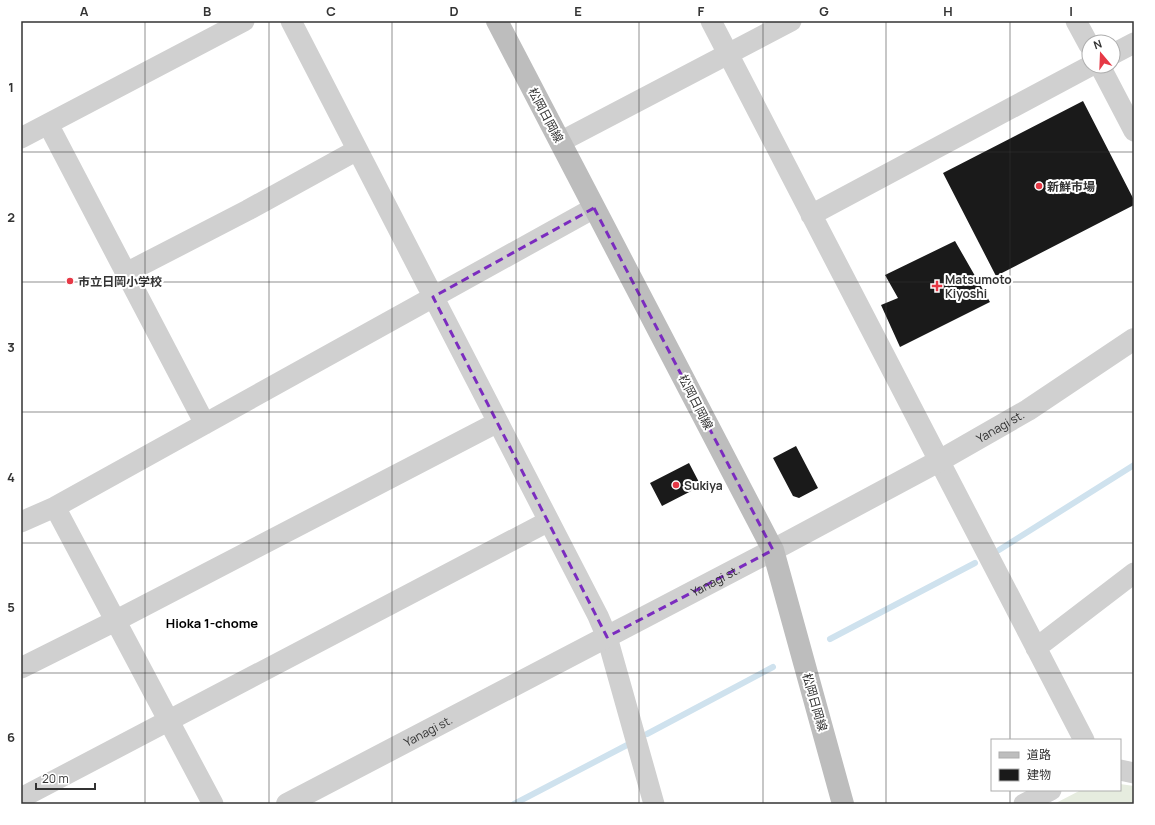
<svg xmlns="http://www.w3.org/2000/svg" width="1155" height="825" viewBox="0 0 1155 825" font-family="Manrope,'Noto Sans JP',sans-serif">
<style>
.green{fill:#e6ecdf}
.lines{fill:none;stroke-linecap:round;stroke-linejoin:round}
.stream{stroke:#cfe2ee;stroke-width:6}
.building{fill:#1a1a1a}
.minor{stroke:#d0d0d0;stroke-width:21}
.tertiary{stroke:#d0d0d0;stroke-width:22}
.secondary{stroke:#bdbdbd;stroke-width:22}
.marked{fill:none;stroke:#7b2cbf;stroke-width:3;stroke-dasharray:8 5;stroke-linejoin:round}
.grid{fill:none;stroke:#333;stroke-width:1;stroke-opacity:0.55}
.poi-dot{fill:#e63946;stroke:#fff;stroke-width:1.5}
.labels{text-anchor:middle;dominant-baseline:central;stroke-width:4;stroke-linejoin:round;paint-order:stroke}
.street-label{font-size:12px;fill:#333;stroke:#fff}
.poi-label{font-size:12px;font-weight:bold;fill:#333;stroke:#fff;text-anchor:start}
.neighbourhood-label{font-size:13px;font-weight:bold;fill:#000;stroke:#fff}
.neatline{fill:none;stroke:#333;stroke-width:1.5}
.grid-label{font-size:13px;text-anchor:middle;font-weight:bold;fill:#333}
</style>
<rect width="100%" height="100%" fill="#fff"/>
<path class="green" d="M 1120,784 L 1134,786 L 1134,804 L 1054,804 L 1081,790 L 1120,790 Z"/>
<g class="lines">
<path class="stream" d="M 999,550 L 1134,465
M 830,639 L 975,563
M 647,734 L 773,667
M 514,804 L 629,744"/>
</g>
<path class="building" d="M 1083,101 L 1134,200 L 1134,205 L 996,276 L 943,173 Z
M 955,241 L 990,302 L 900,347 L 881,305 L 898,298 L 885,275 Z
M 796,446 L 818,488 L 799,498 L 793,496 L 773,458 Z
M 689,463 L 701,486 L 662,506 L 650,483 Z"/>
<g class="lines">
<path class="minor" d="M 291,21 L 598,616 L 607,637 L 654,804
M 711,21 L 1084,740
M 1076,21 L 1089,45
M 1113,54 L 1134,43
M 1100,66 L 1134,131
M 48,124 L 205,424
M 21,138 L 244,21
M 560,142 L 791,21
M 811,215 L 1090,66
M 126,273 L 248,210 L 357,150
M 55,507 L 213,804
M 21,522 L 55,507 L 594,208
M 1036,648 L 1134,573
M 21,668 L 115,621 L 498,422
M 1120,770 L 1134,773
M 21,798 L 549,521
M 1024,804 L 1051,790"/>
<path class="tertiary" id="s1" d="M 287,804 L 773,550 L 939,461 L 1028,410 L 1134,339"/>
<path class="secondary" d="M 497,21 L 773,550 L 843,804"/>
</g>
<path class="marked" d="M 594,208 L 773,550 L 607,637 L 433,297 Z"/>
<path class="grid" d="M 145,21 L 145,804M 269,21 L 269,804M 392,21 L 392,804M 516,21 L 516,804M 639,21 L 639,804M 763,21 L 763,804M 886,21 L 886,804M 1010,21 L 1010,740M 21,152 L 1134,152M 21,282 L 1134,282M 21,412 L 1134,412M 21,543 L 1134,543M 21,673 L 1134,673M 1010,790 L 1010,804"/>
<g class="poi-dot">
<circle cx="1039" cy="186" r="4"/>
<circle cx="70" cy="281" r="4"/>
<path d="M935 280h4v4h4v4h-4v4h-4v-4h-4v-4h4z"/>
<circle cx="676" cy="485" r="4"/>
</g>
<g class="labels">
<g class="street-label">
<text transform="translate(546 115) rotate(62)">松岡日岡線</text>
<text transform="translate(696 402) rotate(63)">松岡日岡線</text>
<text stroke="none"><textPath href="#s1" startOffset="807">Yanagi st.</textPath></text>
<text stroke="none"><textPath href="#s1" startOffset="483">Yanagi st.</textPath></text>
<text transform="translate(815 702) rotate(74)">松岡日岡線</text>
<text stroke="none"><textPath href="#s1" startOffset="159">Yanagi st.</textPath></text>
</g>
<g class="poi-label">
<text x="1047" y="186">新鮮市場</text>
<text x="945" y="279">Matsumoto<tspan x="945" dy="14">Kiyoshi</tspan></text>
<text x="78" y="281">市立日岡小学校</text>
<text x="684" y="485">Sukiya</text>
</g>
<g class="neighbourhood-label">
<text x="212" y="623">Hioka 1-chome</text>
</g>
</g>
<rect width="1155" height="825" fill="none" stroke="#ffffff" stroke-width="44"/>
<rect x="991" y="739" width="130" height="52" fill="#ffffff" stroke="#adadad"/>
<rect x="999" y="752" width="20" height="6" fill="#bdbdbd" stroke="#adadad"/>
<text x="1027" y="759" font-size="12" fill="#333333">道路</text>
<rect x="999" y="769" width="20" height="12" fill="#1a1a1a" stroke="#adadad"/>
<text x="1027" y="779" font-size="12" fill="#333333">建物</text>
<g transform="translate(1101 54) rotate(341)"><circle r="19" fill="#ffffff" stroke="#adadad"/>
<path d="M0-3L7 15L0 10L-7 15Z" fill="#e63946"/>
<text y="-6" font-size="11" font-weight="bold" text-anchor="middle" fill="#333333">N</text>
</g>
<path d="M36 783v6h59v-6" fill="none" stroke="#333333" stroke-width="2"/>
<text x="42" y="783" font-size="12" fill="#333333" stroke="#ffffff" stroke-width="3" paint-order="stroke">20 m</text>
<rect x="22" y="22" width="1111" height="781" class="neatline"/>
<g class="grid-label">
<text x="84" y="16">A</text>
<text x="207" y="16">B</text>
<text x="331" y="16">C</text>
<text x="454" y="16">D</text>
<text x="578" y="16">E</text>
<text x="701" y="16">F</text>
<text x="824" y="16">G</text>
<text x="948" y="16">H</text>
<text x="1071" y="16">I</text>
<text x="11" y="92">1</text>
<text x="11" y="222">2</text>
<text x="11" y="352">3</text>
<text x="11" y="482">4</text>
<text x="11" y="612">5</text>
<text x="11" y="742">6</text>
</g>
</svg>
